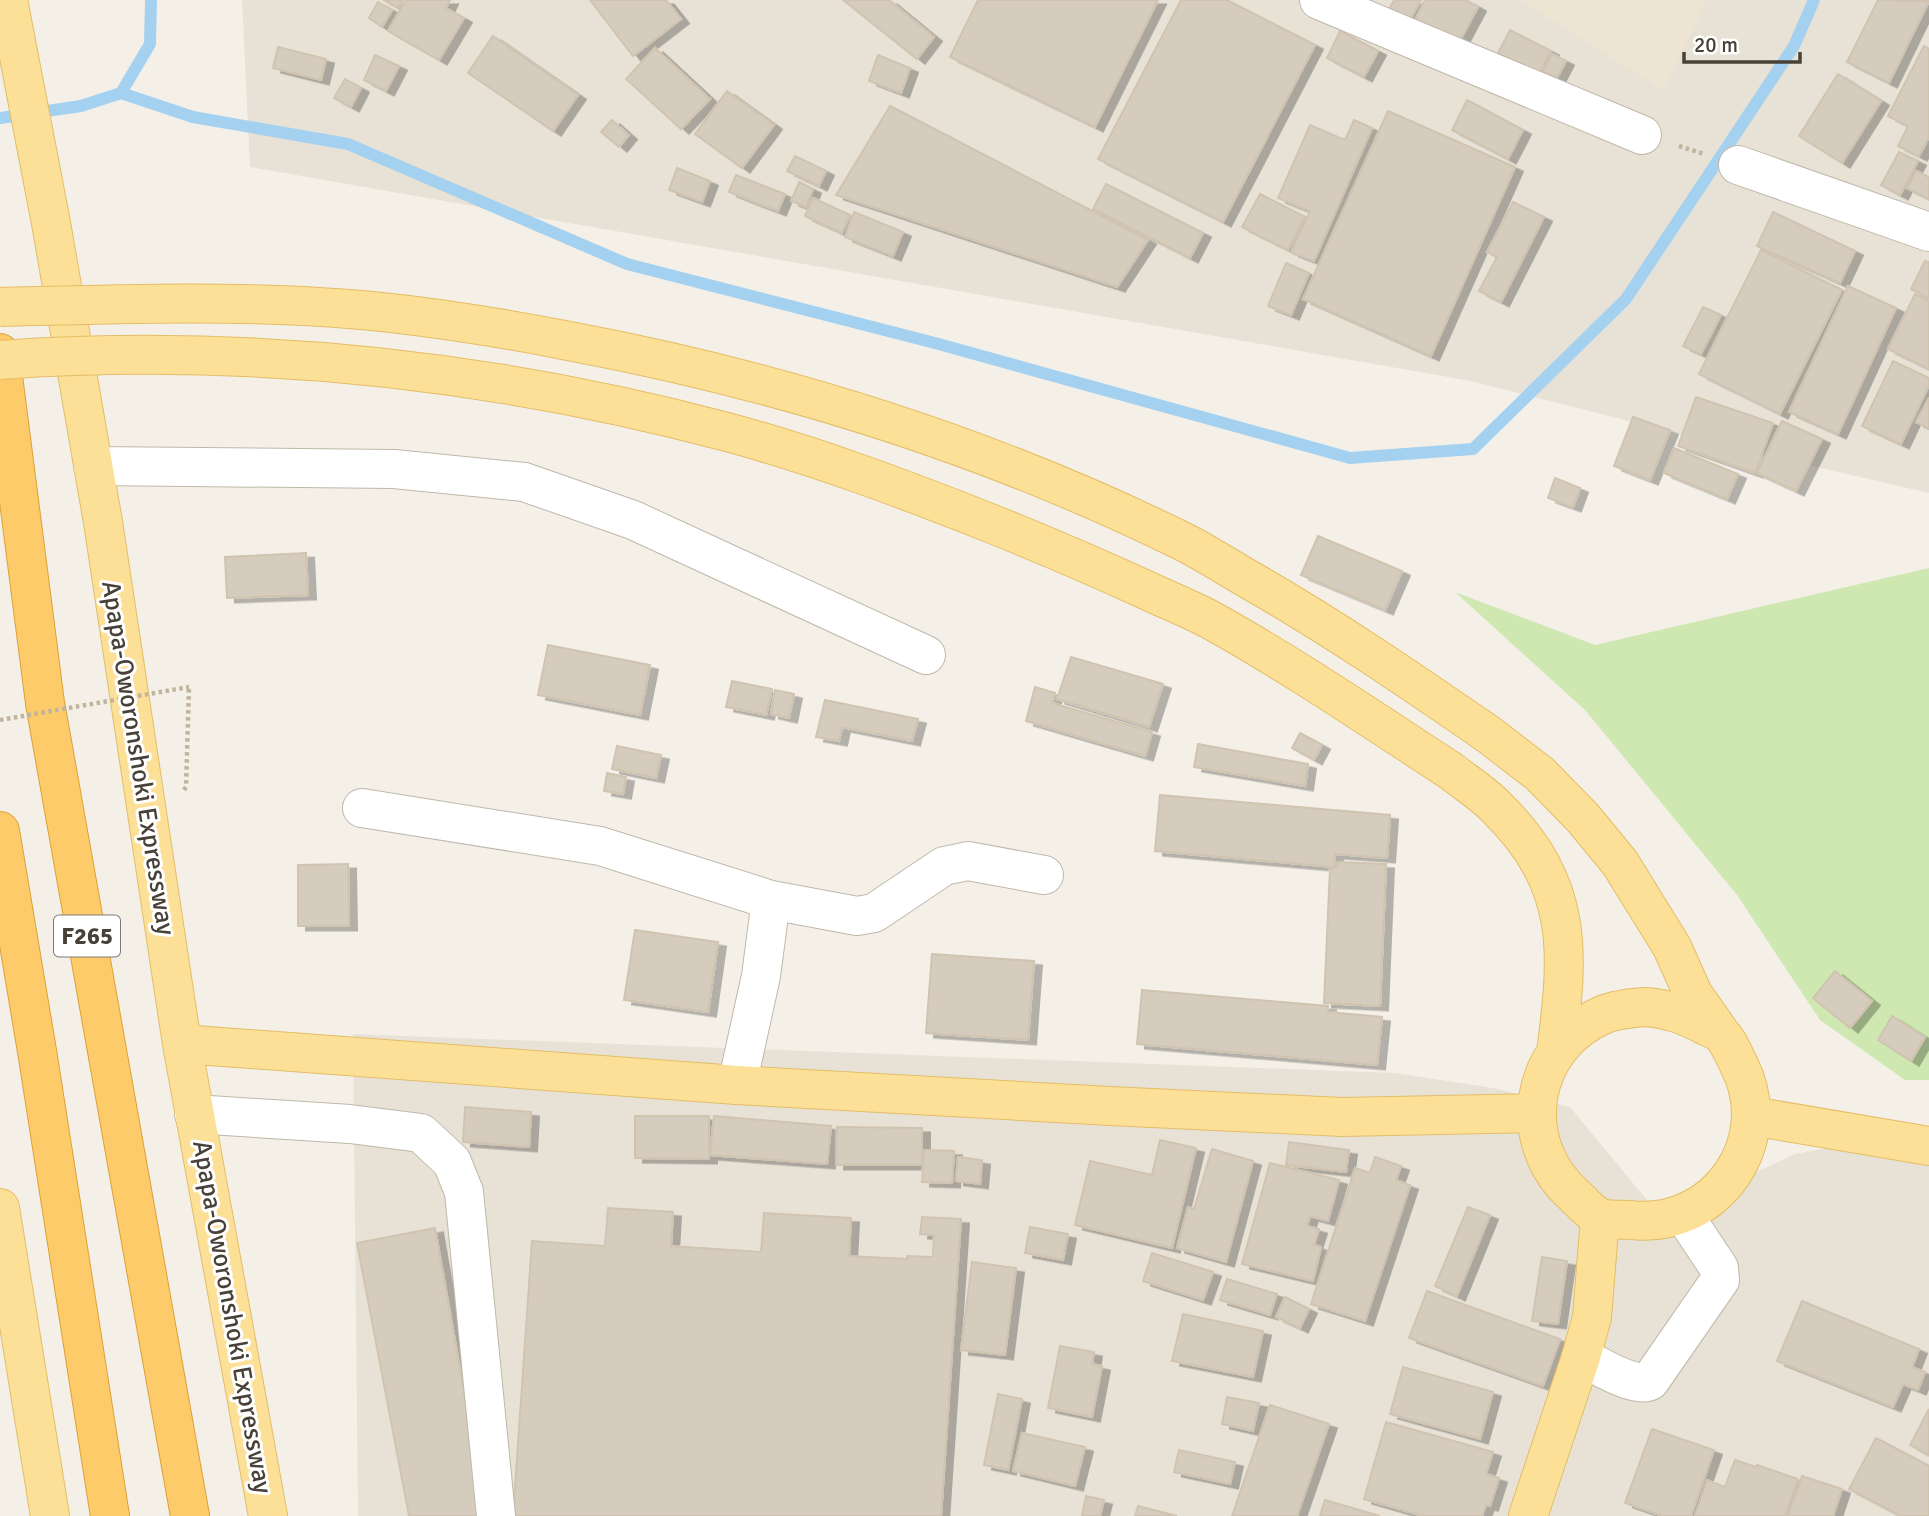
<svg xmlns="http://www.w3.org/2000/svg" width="1929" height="1516" viewBox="0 0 1929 1516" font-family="Signika,sans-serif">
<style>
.residential{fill:#e8e2d6}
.education{fill:#ede5d2}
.green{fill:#cfe8b1}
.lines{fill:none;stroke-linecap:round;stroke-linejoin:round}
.stream{stroke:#a5d1f0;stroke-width:12}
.building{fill:#d5ccbd;stroke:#d0c4b1;stroke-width:2;filter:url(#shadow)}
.minor-casing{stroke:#bfb8aa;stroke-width:40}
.major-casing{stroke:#e3bd67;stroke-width:40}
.highway-casing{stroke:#dca039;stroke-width:40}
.path{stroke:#c1b49c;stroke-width:4.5;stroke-dasharray:3.5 3.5;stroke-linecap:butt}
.minor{stroke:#fff;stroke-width:38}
.major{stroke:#fde097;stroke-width:38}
.highway{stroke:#fdcb6a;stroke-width:38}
.major-bridge-casing{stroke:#e3bd67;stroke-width:40;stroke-linecap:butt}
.path-bridge{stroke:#c1b49c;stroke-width:4.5;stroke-dasharray:3.5 3.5;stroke-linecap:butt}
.major-bridge{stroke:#fde097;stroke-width:38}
.labels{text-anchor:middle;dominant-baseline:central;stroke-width:6;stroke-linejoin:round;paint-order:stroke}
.shield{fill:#fff;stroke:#7e7a73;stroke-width:2}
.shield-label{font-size:24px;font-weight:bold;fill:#474137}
.street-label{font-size:26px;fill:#474137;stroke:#fff}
</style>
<defs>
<filter id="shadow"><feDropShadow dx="8" dy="4.5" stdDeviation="0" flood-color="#0004"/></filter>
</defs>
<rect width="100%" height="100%" fill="#f4f0e8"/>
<path class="residential" d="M 242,0 L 1929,0 L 1929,493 L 1735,448 L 1471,381 L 250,167 Z
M 353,1034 L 1395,1073 L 1493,1088 L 1570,1107 L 1661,1217 L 1795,1154 L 1929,1128 L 1929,1516 L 358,1516 Z"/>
<path class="education" d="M 1520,0 L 1707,0 L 1663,90 Z"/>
<path class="green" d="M 1929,568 L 1929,1080 L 1905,1080 L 1820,1020 L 1737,895 L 1585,710 L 1455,592 L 1595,645 Z"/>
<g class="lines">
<path class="stream" d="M 121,93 L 193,117 L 348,144 L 627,264 L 935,343 L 1350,458 L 1473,449 L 1626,299 L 1794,46 L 1814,0
M 0,118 L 81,106 L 121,93 L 150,44 L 151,0"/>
</g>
<path class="building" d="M 384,0 L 403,0 L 398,8 Z
M 406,0 L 450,0 L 446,8 L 464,18 L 439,60 L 388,31 Z
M 590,0 L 666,0 L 681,19 L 633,56 Z
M 843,0 L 889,0 L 934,37 L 917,59 Z
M 978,0 L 1158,0 L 1095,127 L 950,57 Z
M 1181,0 L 1227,0 L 1315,45 L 1223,222 L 1098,159 Z
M 1394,0 L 1421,0 L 1410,20 L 1389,9 Z
M 1425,0 L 1466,0 L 1478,7 L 1456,48 L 1412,26 Z
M 1878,0 L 1929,1 L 1889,83 L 1847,62 Z
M 378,2 L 392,10 L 382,27 L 369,18 Z
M 1510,30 L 1551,51 L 1539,74 L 1498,53 Z
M 1340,31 L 1378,51 L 1364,77 L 1327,58 Z
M 493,36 L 578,95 L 553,131 L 468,73 Z
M 1924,46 L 1929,49 L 1929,137 L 1919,156 L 1898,146 L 1908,126 L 1888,116 Z
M 278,47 L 326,59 L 321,80 L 273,68 Z
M 655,48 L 710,99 L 681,129 L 626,79 Z
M 1552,54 L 1566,61 L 1557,78 L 1543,71 Z
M 375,55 L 399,66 L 386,91 L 364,80 Z
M 878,55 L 910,68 L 901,93 L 869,81 Z
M 1838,74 L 1881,101 L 1842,163 L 1799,136 Z
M 345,79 L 361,88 L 351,107 L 334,98 Z
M 727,91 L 774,125 L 742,168 L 695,134 Z
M 1467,100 L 1523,130 L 1508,159 L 1452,130 Z
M 890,106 L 1148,240 L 1117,287 L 836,195 Z
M 1388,111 L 1515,167 L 1431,356 L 1303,299 Z
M 612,120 L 629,135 L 619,147 L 601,132 Z
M 1354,120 L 1372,128 L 1314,261 L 1291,252 L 1310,211 L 1278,198 L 1310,125 L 1345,140 Z
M 1899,152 L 1918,161 L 1900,195 L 1881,185 Z
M 795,156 L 826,171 L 819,186 L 787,171 Z
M 677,168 L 710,181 L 702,202 L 669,190 Z
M 1916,171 L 1929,177 L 1929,199 L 1907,188 Z
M 736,175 L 785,194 L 778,211 L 729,192 Z
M 799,182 L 813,189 L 806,207 L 791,201 Z
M 1106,184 L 1203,233 L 1190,258 L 1093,209 Z
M 1260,194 L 1305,217 L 1288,250 L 1242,227 Z
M 813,198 L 850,215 L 842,233 L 805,216 Z
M 1513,202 L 1544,217 L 1501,302 L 1479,291 L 1497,257 L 1487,252 Z
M 854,212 L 903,232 L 893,256 L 845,237 Z
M 1773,212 L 1855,251 L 1840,283 L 1757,246 Z
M 1761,250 L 1842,290 L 1780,414 L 1699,374 Z
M 1925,261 L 1929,262 L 1929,298 L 1911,289 Z
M 1286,263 L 1309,273 L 1291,315 L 1268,306 Z
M 1848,286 L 1896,308 L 1838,434 L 1789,412 Z
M 1915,294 L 1929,301 L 1929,369 L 1888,349 Z
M 1703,307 L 1721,315 L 1701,354 L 1683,346 Z
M 1893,361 L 1929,378 L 1929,385 L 1901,444 L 1862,426 Z
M 1696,397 L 1773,423 L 1755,473 L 1678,446 Z
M 1929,398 L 1929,428 L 1916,422 Z
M 1633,417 L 1670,430 L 1650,480 L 1614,466 Z
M 1782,421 L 1822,439 L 1796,491 L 1757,473 Z
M 1674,448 L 1738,474 L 1727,499 L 1664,473 Z
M 1555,478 L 1580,488 L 1573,507 L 1548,498 Z
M 1318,536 L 1402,571 L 1385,610 L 1301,575 Z
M 306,553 L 308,595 L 227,598 L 225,557 Z
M 548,645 L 650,665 L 640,715 L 538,695 Z
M 1071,657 L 1163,684 L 1149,727 L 1057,699 Z
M 732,681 L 772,689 L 766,715 L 726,707 Z
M 1035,687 L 1055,693 L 1052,703 L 1152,732 L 1145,756 L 1026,721 Z
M 775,690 L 794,694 L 789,718 L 771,714 Z
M 825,700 L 918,719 L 912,741 L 842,727 L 839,741 L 816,737 Z
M 1300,733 L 1322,745 L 1314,760 L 1292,748 Z
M 1198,744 L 1308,764 L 1305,786 L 1194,767 Z
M 617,746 L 661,755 L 656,778 L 612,769 Z
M 607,773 L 626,777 L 623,794 L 604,791 Z
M 1160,795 L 1390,815 L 1387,858 L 1335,854 L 1334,867 L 1155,851 Z
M 1338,862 L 1386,864 L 1380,1006 L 1324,1003 L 1330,868 L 1337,868 Z
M 348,864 L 349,926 L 298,926 L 298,865 Z
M 635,930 L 718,942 L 708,1012 L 624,1000 Z
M 932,954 L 1034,961 L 1028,1040 L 926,1033 Z
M 1835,971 L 1872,1001 L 1850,1028 L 1813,998 Z
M 1142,990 L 1328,1006 L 1328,1012 L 1382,1017 L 1377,1065 L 1137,1044 Z
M 1892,1016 L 1925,1037 L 1911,1061 L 1878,1040 Z
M 465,1107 L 531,1112 L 529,1147 L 463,1142 Z
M 635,1116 L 709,1116 L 709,1159 L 635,1158 Z
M 714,1116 L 831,1126 L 827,1164 L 710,1155 Z
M 837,1127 L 922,1128 L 922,1165 L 836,1165 Z
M 1160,1140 L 1196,1148 L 1172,1248 L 1075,1225 L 1090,1161 L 1152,1175 Z
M 1289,1142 L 1349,1150 L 1346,1172 L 1286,1165 Z
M 1212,1149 L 1253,1161 L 1226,1262 L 1177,1248 L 1188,1207 L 1194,1209 Z
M 924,1150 L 954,1151 L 952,1183 L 922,1182 Z
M 958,1157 L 982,1160 L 980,1184 L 956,1181 Z
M 1375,1157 L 1401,1166 L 1396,1180 L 1410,1185 L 1365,1321 L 1311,1304 L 1355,1168 L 1370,1173 Z
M 1270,1163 L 1339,1180 L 1328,1221 L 1310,1216 L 1307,1226 L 1319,1229 L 1314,1245 L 1321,1247 L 1313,1281 L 1242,1264 Z
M 1468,1207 L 1490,1215 L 1457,1296 L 1435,1286 Z
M 608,1208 L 673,1212 L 671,1246 L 761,1252 L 764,1213 L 851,1218 L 849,1256 L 907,1259 L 907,1256 L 933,1257 L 934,1235 L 920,1234 L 922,1217 L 961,1219 L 941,1516 L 513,1516 L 532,1241 L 605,1246 Z
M 1030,1227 L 1068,1234 L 1063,1260 L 1025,1253 Z
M 435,1228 L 486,1516 L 409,1516 L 357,1243 Z
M 1152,1253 L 1213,1272 L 1203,1300 L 1143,1281 Z
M 1542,1257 L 1567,1261 L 1558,1324 L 1532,1321 Z
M 972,1262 L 1016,1268 L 1005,1355 L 961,1350 Z
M 1227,1279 L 1277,1294 L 1270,1315 L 1220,1300 Z
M 1427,1291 L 1560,1339 L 1543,1386 L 1409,1338 Z
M 1285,1297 L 1309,1309 L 1300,1328 L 1276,1317 Z
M 1802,1301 L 1919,1349 L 1912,1367 L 1925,1372 L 1918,1390 L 1903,1384 L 1893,1407 L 1777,1361 Z
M 1183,1314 L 1263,1331 L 1253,1377 L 1172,1361 Z
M 1060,1346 L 1094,1352 L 1092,1364 L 1102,1366 L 1092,1417 L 1048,1408 Z
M 1403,1367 L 1493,1392 L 1480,1439 L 1390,1414 Z
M 998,1394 L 1022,1399 L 1008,1470 L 984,1465 Z
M 1227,1397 L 1259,1403 L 1253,1431 L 1222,1424 Z
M 1270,1405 L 1329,1424 L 1297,1516 L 1232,1516 Z
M 1929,1409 L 1929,1455 L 1910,1445 Z
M 1386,1422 L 1493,1452 L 1486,1474 L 1499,1478 L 1490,1506 L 1486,1505 L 1482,1516 L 1423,1516 L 1364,1499 Z
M 1652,1429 L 1714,1450 L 1691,1516 L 1663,1516 L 1625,1503 Z
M 1022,1433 L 1085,1447 L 1075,1486 L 1013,1471 Z
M 1876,1438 L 1929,1466 L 1929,1516 L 1901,1516 L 1849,1489 Z
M 1179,1450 L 1235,1462 L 1230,1484 L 1174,1472 Z
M 1735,1460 L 1756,1467 L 1757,1465 L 1798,1479 L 1785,1516 L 1695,1516 L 1707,1480 L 1725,1487 Z
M 1802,1476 L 1842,1489 L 1833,1516 L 1788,1516 Z
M 1086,1496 L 1104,1500 L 1100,1516 L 1082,1516 Z
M 1325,1500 L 1380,1516 L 1320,1516 Z
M 1138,1506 L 1177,1516 L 1135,1516 Z"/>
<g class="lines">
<defs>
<path id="minor" d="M 1319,0 L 1642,135
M 1738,165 L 1929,232
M 93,466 L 394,469 L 524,482 L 633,520 L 926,655
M 362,808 L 600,846 L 771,900
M 737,1085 L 761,976 L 771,900 L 857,916 L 874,913 L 944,866 L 968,861 L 1044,875
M 194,1114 L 350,1124 L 421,1133 L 452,1162 L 464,1192 L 496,1516
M 1581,1357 C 1596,1364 1635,1389 1650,1381 L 1720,1280 L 1719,1268 L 1683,1214"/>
<path id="major" d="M 8,0 L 51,223 L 103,522 L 182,1044 L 268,1516
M 1488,734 L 1540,774 L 1583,818 L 1620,863 L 1672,947 L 1693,994 L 1719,1031
M 1451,771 C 1466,783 1484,794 1497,808 C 1575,885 1569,952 1556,1053
M 1646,1007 C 1669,1009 1685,1015 1706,1026 C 1710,1028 1716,1030 1720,1033 C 1728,1040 1734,1055 1739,1065 C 1778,1141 1716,1230 1631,1220 C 1622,1219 1607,1221 1599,1217 C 1591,1213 1582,1203 1575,1196 C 1514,1143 1528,1046 1605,1014 C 1618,1009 1632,1008 1646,1007 Z
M 182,1044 L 737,1085 L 1110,1106 L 1342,1117 L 1536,1113
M 1752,1116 L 1929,1146
M 0,1208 L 50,1516
M 1528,1516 L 1581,1357 L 1592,1317 L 1600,1218"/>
<path id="highway" d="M 0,353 L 45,703 L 190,1516
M 0,831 L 37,1051 L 110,1516"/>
</defs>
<use href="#minor" class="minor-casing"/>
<use href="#major" class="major-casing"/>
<use href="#highway" class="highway-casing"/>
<path class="path" d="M 1679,146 L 1704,154
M 184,790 L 186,787 L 189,687"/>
<use href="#minor" class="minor"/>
<use href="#major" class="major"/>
<use href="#highway" class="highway"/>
<defs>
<path id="major-bridge" d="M 0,307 C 116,304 233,300 349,309 C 423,315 497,327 569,341 C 782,381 992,447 1186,543 C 1209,555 1232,570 1255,583 C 1335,629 1411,681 1488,734
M 0,360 C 245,343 490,369 727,432 C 816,456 904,489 990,523 C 1042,544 1094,566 1146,590 C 1167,600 1188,608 1209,619 C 1292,665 1371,719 1451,771"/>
</defs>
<use href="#major-bridge" class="major-bridge-casing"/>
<path class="path-bridge" d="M 0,720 L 189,687"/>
<use href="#major-bridge" class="major-bridge"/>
</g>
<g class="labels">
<rect class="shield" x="54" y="915.5" width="66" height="41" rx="5"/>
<g class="shield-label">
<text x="87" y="936">F265</text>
</g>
<g class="street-label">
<text transform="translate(138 758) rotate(81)">Apapa-Oworonshoki Expressway</text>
<text transform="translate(232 1317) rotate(80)">Apapa-Oworonshoki Expressway</text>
</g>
</g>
<path d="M1684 52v10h116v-10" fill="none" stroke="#474137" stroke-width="3.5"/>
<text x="1694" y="52" font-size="21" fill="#474137" stroke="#ffffff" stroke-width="5" paint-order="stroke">20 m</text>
</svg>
